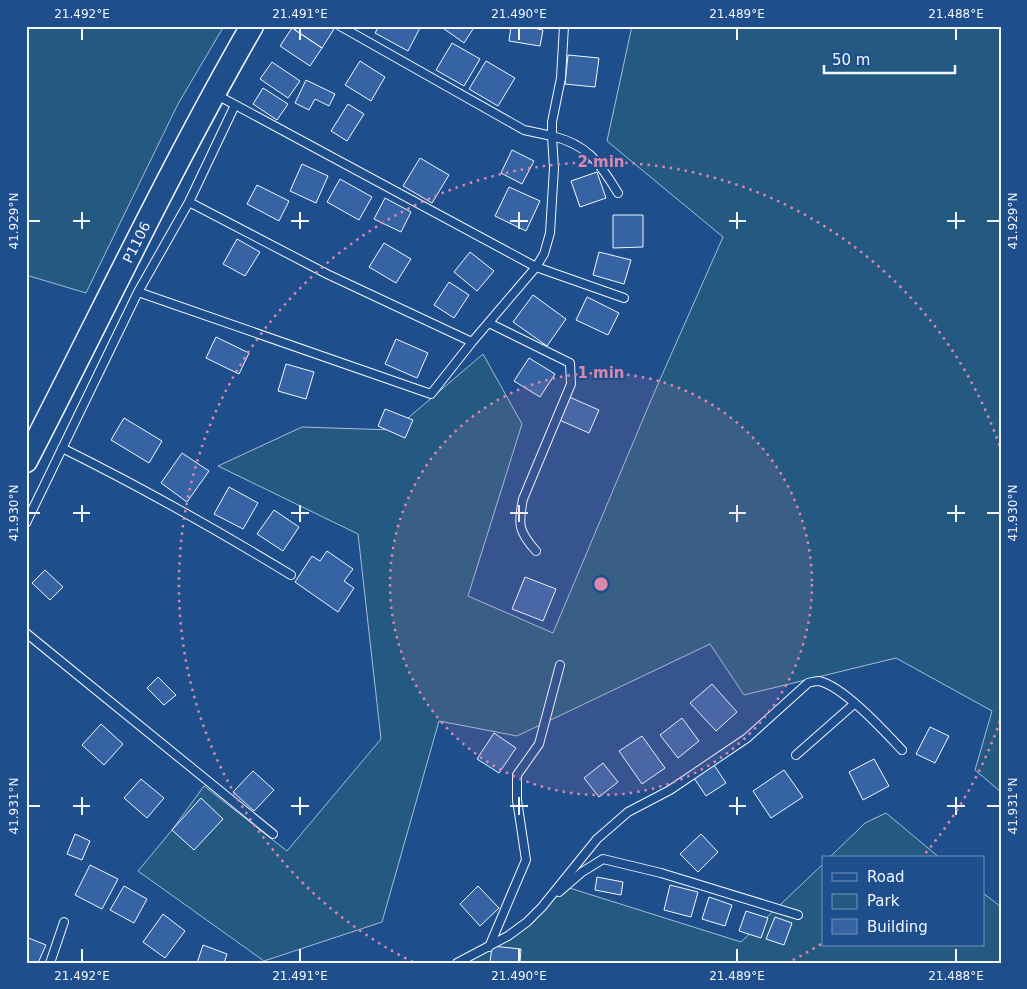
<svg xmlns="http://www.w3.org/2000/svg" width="1027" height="989" viewBox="0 0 1027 989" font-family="'DejaVu Sans',sans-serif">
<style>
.green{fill:#245a82;stroke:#a8bbd7}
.building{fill:#3563a3;stroke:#f2f6ff}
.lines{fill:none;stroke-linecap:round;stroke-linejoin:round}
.service-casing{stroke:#f2f6ff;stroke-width:10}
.secondary-casing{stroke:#f2f6ff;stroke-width:25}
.service{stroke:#1f4e8c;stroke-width:8}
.secondary{stroke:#1f4e8c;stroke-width:22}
.ticks{fill:none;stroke:#f2f6ff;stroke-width:2}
.ring{fill:none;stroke:#da87ad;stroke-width:2.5;stroke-dasharray:2.5 5}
.labels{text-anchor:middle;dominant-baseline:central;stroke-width:4;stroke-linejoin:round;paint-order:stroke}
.street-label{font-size:14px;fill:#f2f6ff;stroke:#1f4e8c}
.centre{fill:#da87ad;stroke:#1f4e8c;stroke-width:2.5}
.ring-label{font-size:15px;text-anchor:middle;font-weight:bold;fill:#da87ad;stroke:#1f4e8c;stroke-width:4;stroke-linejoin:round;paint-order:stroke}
.neatline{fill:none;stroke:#f2f6ff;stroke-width:2}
.ticks-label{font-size:12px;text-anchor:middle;fill:#f2f6ff}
</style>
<rect width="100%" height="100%" fill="#1f4e8c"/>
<path class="green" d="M 26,26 L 224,26 L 178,104 L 86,293 L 26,275 Z
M 632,26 L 1001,26 L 1001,792 L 975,770 L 992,711 L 896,658 L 744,695 L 710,644 L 517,736 L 439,721 L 382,922 L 264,961 L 138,871 L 172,830 L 204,786 L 287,851 L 381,739 L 358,534 L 218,466 L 302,427 L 394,430 L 483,354 L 522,424 L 468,596 L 553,633 L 651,400 L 723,237 L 607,141 Z
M 886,813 L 940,858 L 829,858 L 865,823 Z
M 823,864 L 823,945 L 983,945 L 983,893 L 1001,907 L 1001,963 L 457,963 L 508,936 L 560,885 L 741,942 Z"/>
<path class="building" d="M 297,26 L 329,26 L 334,29 L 322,48 L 295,30 Z
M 379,26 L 421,26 L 408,51 L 375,33 Z
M 440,26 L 475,26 L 464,43 Z
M 511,26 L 523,26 L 543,30 L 540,46 L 509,41 Z
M 292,28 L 322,48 L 310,66 L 280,46 Z
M 452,43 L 480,59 L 464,86 L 436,70 Z
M 568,55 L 599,58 L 595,87 L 565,84 Z
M 360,61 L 385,77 L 371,101 L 345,85 Z
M 486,61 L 515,78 L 498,106 L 469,89 Z
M 272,62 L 300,81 L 288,98 L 260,79 Z
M 306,80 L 335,94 L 329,106 L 315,99 L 309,110 L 295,103 Z
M 263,88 L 288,104 L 277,120 L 253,104 Z
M 348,104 L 364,114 L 347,141 L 331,131 Z
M 512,150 L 534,161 L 522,184 L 501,173 Z
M 420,158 L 449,175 L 432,203 L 403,186 Z
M 302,164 L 328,176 L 316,203 L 290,191 Z
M 597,172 L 606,198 L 580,207 L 571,181 Z
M 340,179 L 372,197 L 359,220 L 327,202 Z
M 257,185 L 289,201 L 279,221 L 247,204 Z
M 509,187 L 540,201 L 526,231 L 495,216 Z
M 385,198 L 411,212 L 401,232 L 374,219 Z
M 613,215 L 643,215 L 643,247 L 613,248 Z
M 237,239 L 260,252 L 245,276 L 223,264 Z
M 384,243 L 411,259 L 396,283 L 369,267 Z
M 470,252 L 494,271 L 477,291 L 454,272 Z
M 599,252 L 631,260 L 624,284 L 593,275 Z
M 449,282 L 469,295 L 454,318 L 434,305 Z
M 533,295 L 566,319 L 547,346 L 513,322 Z
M 587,297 L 619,313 L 608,335 L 576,320 Z
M 216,337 L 249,353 L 239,374 L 206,358 Z
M 396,339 L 428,353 L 417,378 L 385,364 Z
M 529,358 L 555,374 L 540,397 L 514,381 Z
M 286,364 L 314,372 L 306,399 L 278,391 Z
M 567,396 L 599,410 L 589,433 L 557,419 Z
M 385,409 L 413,420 L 405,438 L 378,426 Z
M 124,418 L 162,441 L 149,463 L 111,440 Z
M 182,453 L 209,471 L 187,502 L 161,483 Z
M 229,487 L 258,503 L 243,529 L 214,514 Z
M 274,510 L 299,527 L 283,551 L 257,534 Z
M 327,551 L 353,569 L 344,581 L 354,588 L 338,612 L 295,582 L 312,556 L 320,561 Z
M 45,570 L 63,587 L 50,600 L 32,583 Z
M 525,577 L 556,589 L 543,621 L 512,609 Z
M 158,677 L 176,695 L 164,705 L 147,688 Z
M 712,684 L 737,712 L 716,731 L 690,703 Z
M 682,718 L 699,741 L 678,758 L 660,735 Z
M 101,724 L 123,744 L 104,765 L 82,745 Z
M 930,727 L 949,736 L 935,763 L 916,754 Z
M 494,733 L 516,748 L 499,773 L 477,759 Z
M 642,736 L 665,768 L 642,784 L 619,751 Z
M 874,759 L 889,786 L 863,800 L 849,772 Z
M 603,763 L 618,782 L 599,797 L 584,778 Z
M 714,765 L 726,783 L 706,796 L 694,778 Z
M 784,770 L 803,797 L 771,818 L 753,791 Z
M 253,771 L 274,790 L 254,811 L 233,792 Z
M 141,779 L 164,798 L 147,818 L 124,798 Z
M 201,798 L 223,819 L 194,850 L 172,830 Z
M 75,834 L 90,841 L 82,860 L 67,854 Z
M 701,834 L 718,852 L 698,872 L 680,854 Z
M 90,865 L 118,879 L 102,909 L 75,895 Z
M 597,877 L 623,882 L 621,895 L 595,890 Z
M 670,885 L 698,892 L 691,917 L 664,910 Z
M 124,886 L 147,899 L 134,923 L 110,910 Z
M 478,886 L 499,908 L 480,926 L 460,904 Z
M 709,897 L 732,905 L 725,926 L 702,919 Z
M 746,911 L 768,918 L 761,938 L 739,931 Z
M 163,914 L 185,931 L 165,958 L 143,942 Z
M 775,917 L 792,923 L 784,945 L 766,939 Z
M 26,937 L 46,945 L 38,963 L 26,963 Z
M 203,945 L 227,954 L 224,963 L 197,963 Z
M 492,946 L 521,949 L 520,963 L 490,963 Z"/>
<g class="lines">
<defs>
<path id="service" d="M 564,26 L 561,78 L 552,122 L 552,136 C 589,145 599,163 618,193
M 215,94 L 536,267 L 624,298
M 189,202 L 327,274 L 472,342
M 138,292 L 431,394 L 472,342 L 536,267 L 544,254 L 550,233 L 554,168 L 552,136 L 524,130 L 340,26
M 489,323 L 570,363 L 571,384 L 523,499 C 518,524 518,531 536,551
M 62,448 C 141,487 217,530 291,575
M 26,523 L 138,292 L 189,202 L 235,105
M 26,633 L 273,834
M 796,755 L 854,704
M 559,892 L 582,872 L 603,859 L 661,873 L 798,915
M 489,947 L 526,860 L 517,800 L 517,775 L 539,744 L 560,665
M 50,963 L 64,922
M 457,963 L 508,936 L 527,922 L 542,907 L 597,839 L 628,812 L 670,790 L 747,738 L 808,683 C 812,682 815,681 819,681 C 843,686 885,732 902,750"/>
<g id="secondary">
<path id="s1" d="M 26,461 C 101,316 170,168 252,26"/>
</g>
</defs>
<use href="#service" class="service-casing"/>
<use href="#secondary" class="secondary-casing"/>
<use href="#service" class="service"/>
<use href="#secondary" class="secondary"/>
</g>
<path class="ticks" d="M 82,28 L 82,40M 300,28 L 300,40M 519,28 L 519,40M 737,28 L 737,40M 956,28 L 956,40M 82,212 L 82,229M 300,212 L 300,229M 519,212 L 519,229M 737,212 L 737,229M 956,212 L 956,229M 28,221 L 40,221M 73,221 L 90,221M 291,221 L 309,221M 510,221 L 528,221M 729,221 L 746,221M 947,221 L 965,221M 987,221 L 1000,221M 82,505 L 82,522M 300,505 L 300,522M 519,505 L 519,522M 737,505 L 737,522M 956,505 L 956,522M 28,513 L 40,513M 73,513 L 90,513M 291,513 L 309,513M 510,513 L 528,513M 729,513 L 746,513M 947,513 L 965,513M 987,513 L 1000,513M 82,797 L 82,815M 300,797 L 300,815M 519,797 L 519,815M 737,797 L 737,815M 956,797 L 956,815M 28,806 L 40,806M 73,806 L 90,806M 291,806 L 309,806M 510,806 L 528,806M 729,806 L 746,806M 947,806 L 965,806M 987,806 L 1000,806M 82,949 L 82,962M 300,949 L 300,962M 519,949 L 519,962M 737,949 L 737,962M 956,949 L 956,962"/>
<circle cx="601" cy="584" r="211" fill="#da87ad" fill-opacity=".12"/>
<g class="ring">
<circle cx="601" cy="584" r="211"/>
<path d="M1000 721A422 422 0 0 1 924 855M821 944A422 422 0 0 1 789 962M413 962A422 422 0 1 1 1000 447"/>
</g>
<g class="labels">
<g class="street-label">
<text stroke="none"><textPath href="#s1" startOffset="245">P1106</textPath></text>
</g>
</g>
<circle cx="601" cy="584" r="8" class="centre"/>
<g class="ring-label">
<text x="601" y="167">2 min</text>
<text x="601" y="378">1 min</text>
</g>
<rect width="1027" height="989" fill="none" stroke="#1f4e8c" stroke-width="55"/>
<rect x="822" y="856" width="162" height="90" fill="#1f4e8c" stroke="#7391ba"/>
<rect x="832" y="873" width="25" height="8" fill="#1f4e8c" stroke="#7391ba"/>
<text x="867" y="882" font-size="15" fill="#f2f6ff">Road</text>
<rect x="832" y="894" width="25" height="15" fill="#245a82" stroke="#7391ba"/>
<text x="867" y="906" font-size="15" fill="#f2f6ff">Park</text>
<rect x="832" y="919" width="25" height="15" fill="#3563a3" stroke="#7391ba"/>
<text x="867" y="932" font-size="15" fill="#f2f6ff">Building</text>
<path d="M824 65v8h131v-8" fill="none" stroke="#f2f6ff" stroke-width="2.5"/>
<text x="832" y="65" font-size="15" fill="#f2f6ff" stroke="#1f4e8c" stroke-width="4" paint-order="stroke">50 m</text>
<rect x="28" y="28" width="972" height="934" class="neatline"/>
<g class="ticks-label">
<text x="82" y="18">21.492°E</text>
<text x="300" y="18">21.491°E</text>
<text x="519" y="18">21.490°E</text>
<text x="737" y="18">21.489°E</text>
<text x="956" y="18">21.488°E</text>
<text transform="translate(1013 221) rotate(-90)" y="4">41.929°N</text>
<text transform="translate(14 221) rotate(-90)" y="4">41.929°N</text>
<text transform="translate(1013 513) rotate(-90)" y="4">41.930°N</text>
<text transform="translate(14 513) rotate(-90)" y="4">41.930°N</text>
<text transform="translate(1013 806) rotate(-90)" y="4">41.931°N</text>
<text transform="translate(14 806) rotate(-90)" y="4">41.931°N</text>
<text x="82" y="980">21.492°E</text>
<text x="300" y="980">21.491°E</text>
<text x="519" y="980">21.490°E</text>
<text x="737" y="980">21.489°E</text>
<text x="956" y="980">21.488°E</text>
</g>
</svg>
